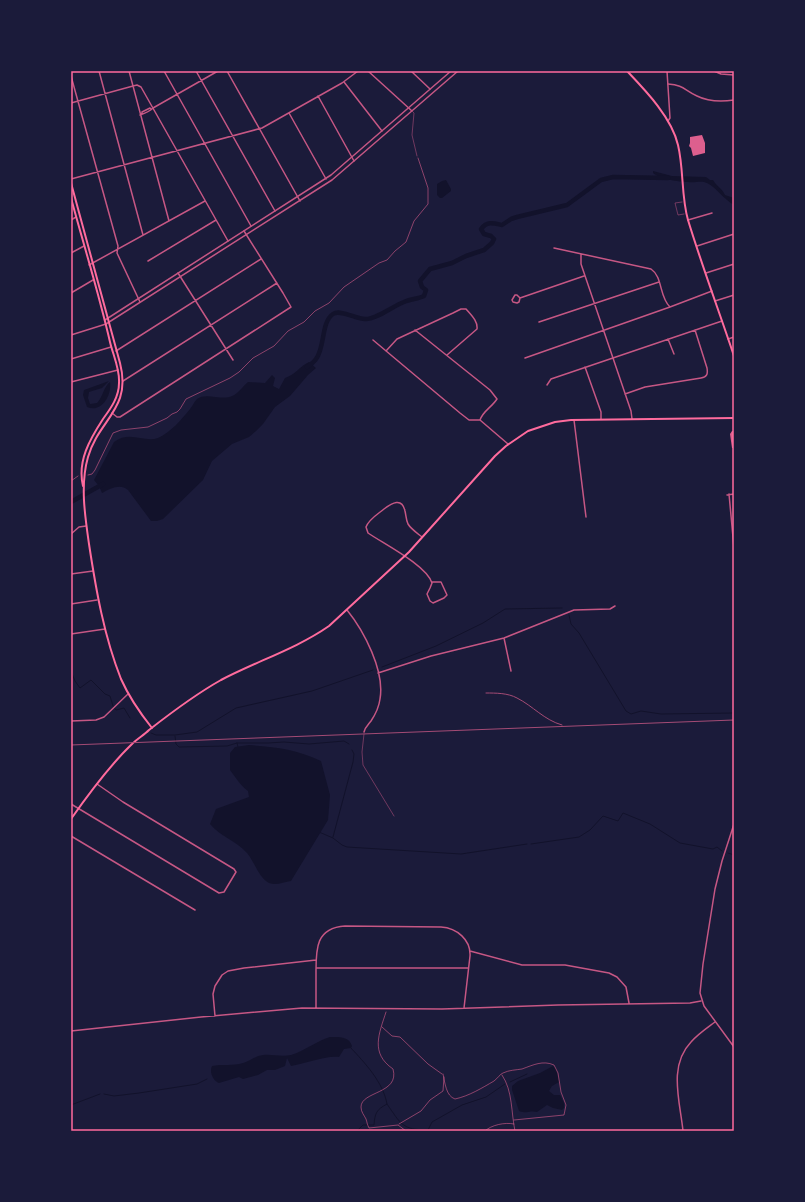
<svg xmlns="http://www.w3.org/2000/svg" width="805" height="1202" viewBox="0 0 805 1202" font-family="'Space Grotesk',sans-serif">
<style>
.water{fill:#12122b}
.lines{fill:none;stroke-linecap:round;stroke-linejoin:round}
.stream{stroke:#12122b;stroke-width:1}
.river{stroke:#12122b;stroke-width:4.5}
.building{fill:#dd5f8e}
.path{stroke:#ff6b9d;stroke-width:0.5}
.service{stroke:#c65784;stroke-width:0.5}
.minor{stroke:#c65784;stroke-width:1.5}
.tertiary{stroke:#c65784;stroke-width:1.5}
.secondary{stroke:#ff6b9d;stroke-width:2}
.rail{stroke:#a44b75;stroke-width:1}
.neatline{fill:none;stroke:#ff6b9d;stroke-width:1.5}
</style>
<rect width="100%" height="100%" fill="#1b1b3a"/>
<path class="water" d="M 653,171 L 672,176 L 706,177 L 710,180 L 713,180 C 716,186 723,189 725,195 L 734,198 L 734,205 C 723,199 715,185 704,182 C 699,181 694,183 688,182 C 679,182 659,179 653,173 Z
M 446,180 L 451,189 L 451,191 L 442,198 L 440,198 L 437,195 L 437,184 L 442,181 Z
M 309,362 L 316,368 L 308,375 L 290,396 L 275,407 L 263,424 L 256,431 L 249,437 L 232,444 L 212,461 L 203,480 L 163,519 L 157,521 L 151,521 L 128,490 C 120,483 110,489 102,493 L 99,486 L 94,480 L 114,442 C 130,430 144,443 158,438 C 171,432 181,420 190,409 C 192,407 194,402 197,399 C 206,392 222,401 232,396 C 238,394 243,386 248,382 L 265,383 L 272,375 L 275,378 L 273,386 L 279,389 L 285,378 C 295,375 300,366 309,362 Z
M 109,381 L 102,388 L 89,392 L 88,398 L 90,404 L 97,403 C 103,397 104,386 110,382 C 112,395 102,413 87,407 L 83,395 L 84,390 Z
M 249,745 C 276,747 296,749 321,761 L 330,795 L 328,820 L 291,881 C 284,882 276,886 269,883 C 259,878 254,861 247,853 C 235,840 221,837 210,824 L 216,809 L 249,797 L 248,791 C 240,785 236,778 230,770 L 230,753 L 235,747 Z
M 330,1037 C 339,1037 349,1036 352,1046 L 351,1048 L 344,1049 L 339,1057 C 327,1055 304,1064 291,1066 L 287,1058 L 285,1066 L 275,1070 L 267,1070 L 258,1075 L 243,1079 L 239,1077 L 219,1083 C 213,1081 209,1072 212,1066 C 222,1064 233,1066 243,1063 C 250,1061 255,1056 263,1055 C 272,1054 281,1057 291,1055 C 305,1051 316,1041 330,1037 Z
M 553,1066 L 556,1069 L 559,1082 L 552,1086 L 549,1091 L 554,1095 L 560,1095 L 564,1103 L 564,1108 L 562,1110 L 553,1108 L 547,1105 L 537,1112 C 531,1110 525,1114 519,1111 L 512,1090 L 512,1086 L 518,1081 L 540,1073 Z"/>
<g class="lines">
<path class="stream" d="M 569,615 L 571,624 L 579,633 L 626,711 L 631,714 L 641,711 L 661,714 L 734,713
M 382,667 L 436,646 L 483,623 L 505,609 L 562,608
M 71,671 L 75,681 L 80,688 L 91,680 L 105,694 L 110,696 L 113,706 L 116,710 L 124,708 L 130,718
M 151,733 L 156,735 L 175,735 L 197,732 L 236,708 L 312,691 L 373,670
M 175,736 L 176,744 L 179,747 L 227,746 L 237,743 L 268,743 L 284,742 L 309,744 L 344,741 L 349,744
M 237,743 L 238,747
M 319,832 L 333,838 L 342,845 L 347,847 L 461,854 L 527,844
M 333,837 L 353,762 L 354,754 L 352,750
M 531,844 L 579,837 L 590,830 L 603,816 L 618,821 L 623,813 L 650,824 L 680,843 L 713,849 L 717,847 L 722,851
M 728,853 L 734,855
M 350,1047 C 365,1063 383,1082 387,1104 C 376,1110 375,1113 374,1125 L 363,1125 L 357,1131
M 510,1082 L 527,1074
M 104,1094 L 114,1096 L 139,1093 L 197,1084 L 207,1079
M 387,1104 C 401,1124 402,1130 428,1130 L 432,1122 L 462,1105 L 486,1097 L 505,1084
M 71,1105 L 100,1094"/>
<path class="river" d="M 307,367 C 310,365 314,362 316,359 C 325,348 321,322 333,314 C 340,309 356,319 365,319 C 375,320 393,306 404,302 C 410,299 418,299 424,296 L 426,290 L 422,287 L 420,281 L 430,269 L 452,263 L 466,256 L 484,250 L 492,243 L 494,239 L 491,236 L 484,234 L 481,229 C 487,221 493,223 502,225 L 511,219 L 517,217 L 567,205 L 601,180 L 613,177 L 668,178
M 71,502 L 103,484"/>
</g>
<path class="building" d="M 702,135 L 705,143 L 705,153 L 693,156 L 691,148 L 689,146 L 690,143 L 690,137 Z
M 732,431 L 734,431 L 734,448 L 732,448 L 730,434 Z"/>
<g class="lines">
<path class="path" d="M 88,475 L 92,474 L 95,470 L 113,433 L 121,430 L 148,427 L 167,418 L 172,414 L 177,412 L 180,409 L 186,399 L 230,378 L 239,372 L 253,358 L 274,346 L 288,331 L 304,322 L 315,311 L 329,303 L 344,287 L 379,263 L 387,260 L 395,251 L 406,242 L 414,221 L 428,204 L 428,188 L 418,158
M 71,481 L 78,476
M 386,1012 C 379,1034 370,1053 393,1069 C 400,1094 361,1091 361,1107 C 361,1112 364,1115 366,1119 C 367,1122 367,1124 369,1128 L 398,1125 L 406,1131
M 382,1027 L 392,1036 L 400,1037 L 428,1064 L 442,1074
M 443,1074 C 445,1083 446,1096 455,1099 C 469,1096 482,1088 494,1081 C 498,1078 500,1074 503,1073 C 509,1070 516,1070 522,1069 C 533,1065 543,1060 554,1065 L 558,1073 L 561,1092 L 566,1105 L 564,1115 L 514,1120
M 502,1075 C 513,1091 511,1113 515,1131
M 399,1124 L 421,1111 L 430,1100 L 443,1091 L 444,1077
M 485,1131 C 491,1125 505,1122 514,1124"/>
<path class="service" d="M 413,112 L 414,113 L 412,135 L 417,156
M 682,202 L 675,203 L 678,215 L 684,214
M 364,734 L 362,752 L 363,765 L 394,816"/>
<path class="minor" d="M 99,71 L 143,235
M 129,71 L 169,221
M 164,71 L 251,226
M 196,71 L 275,211
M 227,71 L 300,201
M 368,71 L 412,111
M 411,71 L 430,89
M 714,71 L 721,74 L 734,75
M 71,76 L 118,246 L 117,253 L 140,302
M 344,82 L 382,131
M 668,84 C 684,85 684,90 697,96 C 709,102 721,102 734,100
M 318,96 L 354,161
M 71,103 L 133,86 L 137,85 L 141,87 L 228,241
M 289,113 L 326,179
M 142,114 L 142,112 L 150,108 L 151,109
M 140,115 C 146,113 149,112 153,108 L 218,71
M 71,179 L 262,128 L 342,83 L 358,71
M 71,220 L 76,217
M 688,220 L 712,213
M 697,246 L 734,234
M 554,248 L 651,269 C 663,277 659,297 670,307 L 712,291
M 71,253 L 84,246
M 581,254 L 581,264 L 631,411 L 632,419
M 148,261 L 216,220
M 89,265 L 205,201
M 178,273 L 233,360
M 706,273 L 734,264
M 71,293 L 93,280
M 520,298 L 519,302 L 517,303 L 513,302 L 512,300 L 515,295 L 517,295 L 520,298 L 584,276
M 715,301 L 734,295
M 539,322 L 659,282
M 415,330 L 490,390 L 497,399 C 492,407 483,411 480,420
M 71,335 L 106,324
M 668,339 L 674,354
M 728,339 L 734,337
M 373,340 L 460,413 L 469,420 L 480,420 L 508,444
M 116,351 L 261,259
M 386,351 L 397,339 L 453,313 L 461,309 L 466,309 C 471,315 478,321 477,329 L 447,355
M 525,358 L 670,307
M 71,359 L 111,347
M 585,367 L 601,412 L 601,419
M 123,381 L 277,283
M 71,382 L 118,370
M 547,385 L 551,379 L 722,321
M 625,394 L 645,387 L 701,378 C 707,377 708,374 707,368 L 695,330
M 112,413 L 117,417 L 120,417 L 291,307 L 283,293 L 244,231
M 574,420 L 586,517
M 729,494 L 734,548
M 727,495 L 734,494
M 71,534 L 79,527 L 86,526
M 422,537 C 417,533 411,529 408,524 C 406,520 406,515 405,511 C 402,497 392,503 384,509 C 378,514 369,519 366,527 L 368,533 C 384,544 426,565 432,583 L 430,588 L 427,594 L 430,601 L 433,603 L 444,598 L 447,595 L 441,582 L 432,582
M 71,574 L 93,571
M 71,604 L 97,600
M 347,610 C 364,631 385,671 380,699 C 379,707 375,715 371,721 C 368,725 365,727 364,732
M 71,634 L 105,629
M 504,638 L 511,671
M 378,673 L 431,656 L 504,638 L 574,610 L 610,609 L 615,606
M 71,721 L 96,720 L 104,717 L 128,694
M 71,804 L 219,893 L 224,892 L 236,872 L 234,869 L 123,802 L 97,784
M 71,836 L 195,910
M 470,951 L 522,965 L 565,965 L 609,973 L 617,977 L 626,987 L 629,1003
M 316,968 L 468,968
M 316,1007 C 316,996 316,984 316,973 C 316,950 315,928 345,926 L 441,927 C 457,928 471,940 470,956 L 464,1008
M 215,1016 L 213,994 L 215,986 L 222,975 L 228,971 L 244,968 L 316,960
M 71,1031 L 201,1017 L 302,1008 L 442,1009 L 558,1005 L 690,1003 L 701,1001
M 683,1131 C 680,1101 668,1066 691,1042 C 698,1034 707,1028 715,1022"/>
<path class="tertiary" d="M 667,71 L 670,118 L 668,121
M 105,320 L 331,175 L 451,71
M 106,324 L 332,180 L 458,71
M 734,824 L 722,861 L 715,889 L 703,964 L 700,993 L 704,1006 L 734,1047"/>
<path class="secondary" d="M 627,71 C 646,91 672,118 678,145 C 684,170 681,196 688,220 C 702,266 719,311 734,356
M 71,183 L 120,363 C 132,409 99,419 88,457 C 80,485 85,516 89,544 C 96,590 104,636 121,679 C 129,697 140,713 152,728
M 71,198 C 84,246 99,294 110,342 C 113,355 120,369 119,383 C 119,397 111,408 103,419 C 90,439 77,461 83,486
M 71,819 C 90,792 109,766 132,744 C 137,739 144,735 149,730 C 172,712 196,694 221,680 C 257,661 296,649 329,626 L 409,552 L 495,456 L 506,446 L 528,431 L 555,422 L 571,420 L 734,418"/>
<path class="rail" d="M 486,693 C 496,693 508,693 517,698 C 533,706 544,720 562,725
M 71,745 L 734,720"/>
</g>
<rect width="805" height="1202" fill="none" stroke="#1b1b3a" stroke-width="144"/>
<rect x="72" y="72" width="661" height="1058" class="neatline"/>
</svg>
